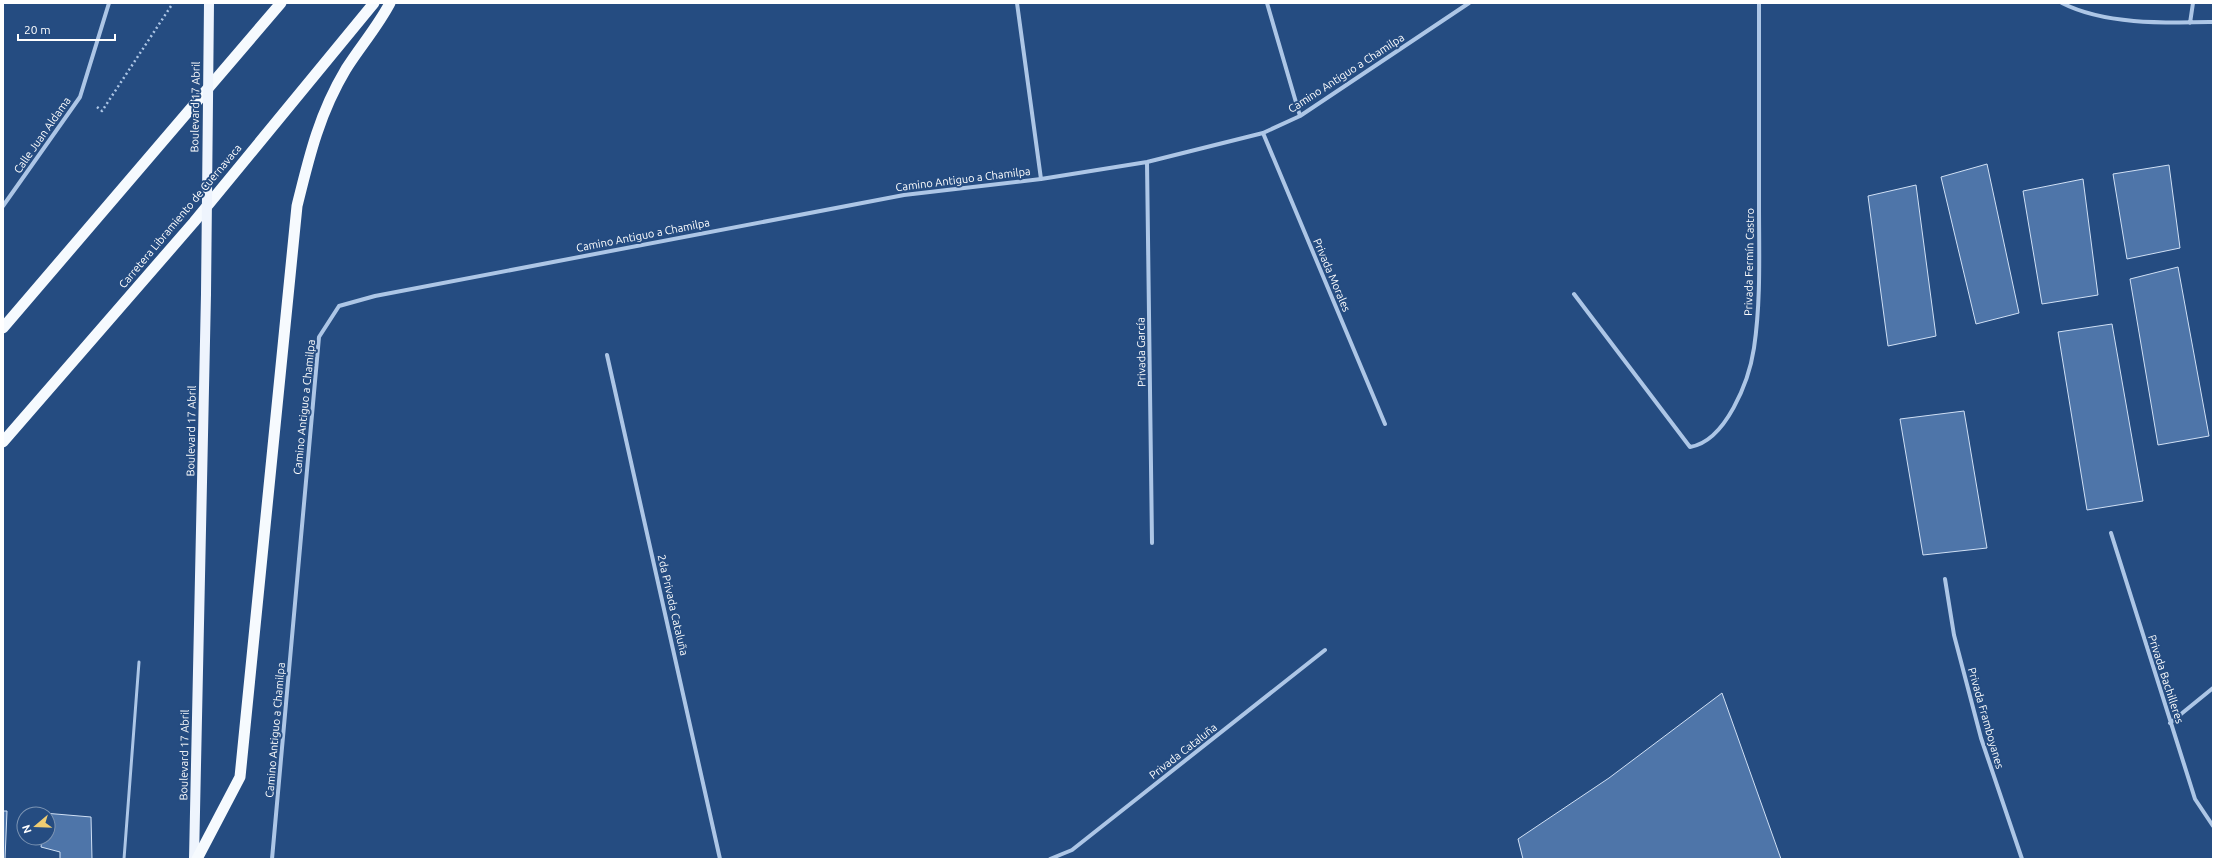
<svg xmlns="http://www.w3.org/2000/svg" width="2216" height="862" viewBox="0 0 2216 862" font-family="Ubuntu,sans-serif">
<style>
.building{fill:#4e75a9;stroke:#d0e0f5}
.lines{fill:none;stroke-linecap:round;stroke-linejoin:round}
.path{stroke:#adc6e6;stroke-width:2.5;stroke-dasharray:2 3;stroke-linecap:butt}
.service{stroke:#adc6e6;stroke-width:3}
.minor{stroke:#adc6e6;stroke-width:4}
.primary{stroke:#eef4fd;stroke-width:10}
.trunk{stroke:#f6fafe;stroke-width:11}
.primary-bridge{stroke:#eef4fd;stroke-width:10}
.labels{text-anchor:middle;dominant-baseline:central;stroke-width:4;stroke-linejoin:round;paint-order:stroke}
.street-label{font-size:11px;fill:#fff;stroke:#254c81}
</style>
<rect width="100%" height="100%" fill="#254c81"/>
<path class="building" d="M 1987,164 L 2019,313 L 1976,324 L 1941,177 Z
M 2169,165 L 2180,248 L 2127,259 L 2113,174 Z
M 2083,179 L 2098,295 L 2042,304 L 2023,191 Z
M 1916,185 L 1936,336 L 1888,346 L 1868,196 Z
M 2178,267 L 2209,436 L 2158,445 L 2130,279 Z
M 2112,324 L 2143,501 L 2087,510 L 2058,332 Z
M 1964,411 L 1987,548 L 1923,555 L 1900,419 Z
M 1722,693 L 1781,859 L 1523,859 L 1518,839 L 1609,778 Z
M 3,811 L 7,811 L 5,859 L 3,859 Z
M 44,813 L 91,817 L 92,859 L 60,859 L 60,852 L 41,847 L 42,838 L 48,838 L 48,814 Z"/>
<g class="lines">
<path class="path" d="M 97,107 L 102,111 L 173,3"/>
<path class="service" d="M 124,859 L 139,662"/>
<path class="minor" d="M 1017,3 L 1041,179
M 1267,3 L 1300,116
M 2062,3 C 2105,25 2166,23 2213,22
M 2190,23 L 2193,3
M 1263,133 L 1385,424
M 1147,162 L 1152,543
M 3,206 L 80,97 L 109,3
M 1574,294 L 1690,447 C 1726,441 1749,381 1754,348 C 1761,301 1759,253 1759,206 C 1759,138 1759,71 1759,3
M 607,355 L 720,859
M 2111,533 L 2195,799 L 2213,826
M 1945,579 L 1954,635 L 1981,738 L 2022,859
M 2170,723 L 2213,688
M 272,859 L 319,337 L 339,306 L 375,296 L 904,195 L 1041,179 L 1147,162 L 1263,133 L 1300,116 L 1469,3
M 1050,859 L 1072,850 L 1325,650"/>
<path class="primary" d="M 194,859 L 206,294"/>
<path class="trunk" d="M 3,328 L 281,3
M 3,442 L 194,222 L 374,3
M 197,859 L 240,777 L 297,206 C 309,157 319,114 346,69 C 360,47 378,26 390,3"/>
<path class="primary-bridge" d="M 206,294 L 209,3"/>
</g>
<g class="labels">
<g class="street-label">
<text transform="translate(1346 73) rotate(-33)">Camino Antiguo a Chamilpa</text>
<text transform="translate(195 107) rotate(-89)">Boulevard 17 Abril</text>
<text transform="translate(42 135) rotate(-55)">Calle Juan Aldama</text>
<text transform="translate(963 179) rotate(-7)">Camino Antiguo a Chamilpa</text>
<text transform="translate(180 216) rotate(-50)">Carretera Libramiento de Cuernavaca</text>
<text transform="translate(643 235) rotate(-11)">Camino Antiguo a Chamilpa</text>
<text transform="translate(1749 262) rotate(-89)">Privada Fermín Castro</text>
<text transform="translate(1332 275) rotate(67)">Privada Morales</text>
<text transform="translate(1141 352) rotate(-91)">Privada García</text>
<text transform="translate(304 407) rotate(-84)">Camino Antiguo a Chamilpa</text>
<text transform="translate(191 431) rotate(-89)">Boulevard 17 Abril</text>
<text transform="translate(673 605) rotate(77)">2da Privada Cataluña</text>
<text transform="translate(2166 679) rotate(72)">Privada Bachilleres</text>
<text transform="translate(1986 718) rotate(74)">Privada Framboyanes</text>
<text transform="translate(275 730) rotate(-85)">Camino Antiguo a Chamilpa</text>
<text transform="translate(1183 751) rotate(-38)">Privada Cataluña</text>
<text transform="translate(184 755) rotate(-89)">Boulevard 17 Abril</text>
</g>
</g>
<rect width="2216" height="862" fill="none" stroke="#ffffff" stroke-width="8"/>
<g transform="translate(36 826) rotate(251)"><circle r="19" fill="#254c81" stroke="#7c94b3"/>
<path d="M0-3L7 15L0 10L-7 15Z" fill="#f0cd72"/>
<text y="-6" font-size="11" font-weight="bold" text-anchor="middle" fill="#ffffff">N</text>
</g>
<path d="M18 34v6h97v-6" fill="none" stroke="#ffffff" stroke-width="2"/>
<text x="24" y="34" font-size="12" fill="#ffffff" stroke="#254c81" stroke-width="3" paint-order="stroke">20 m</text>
</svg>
